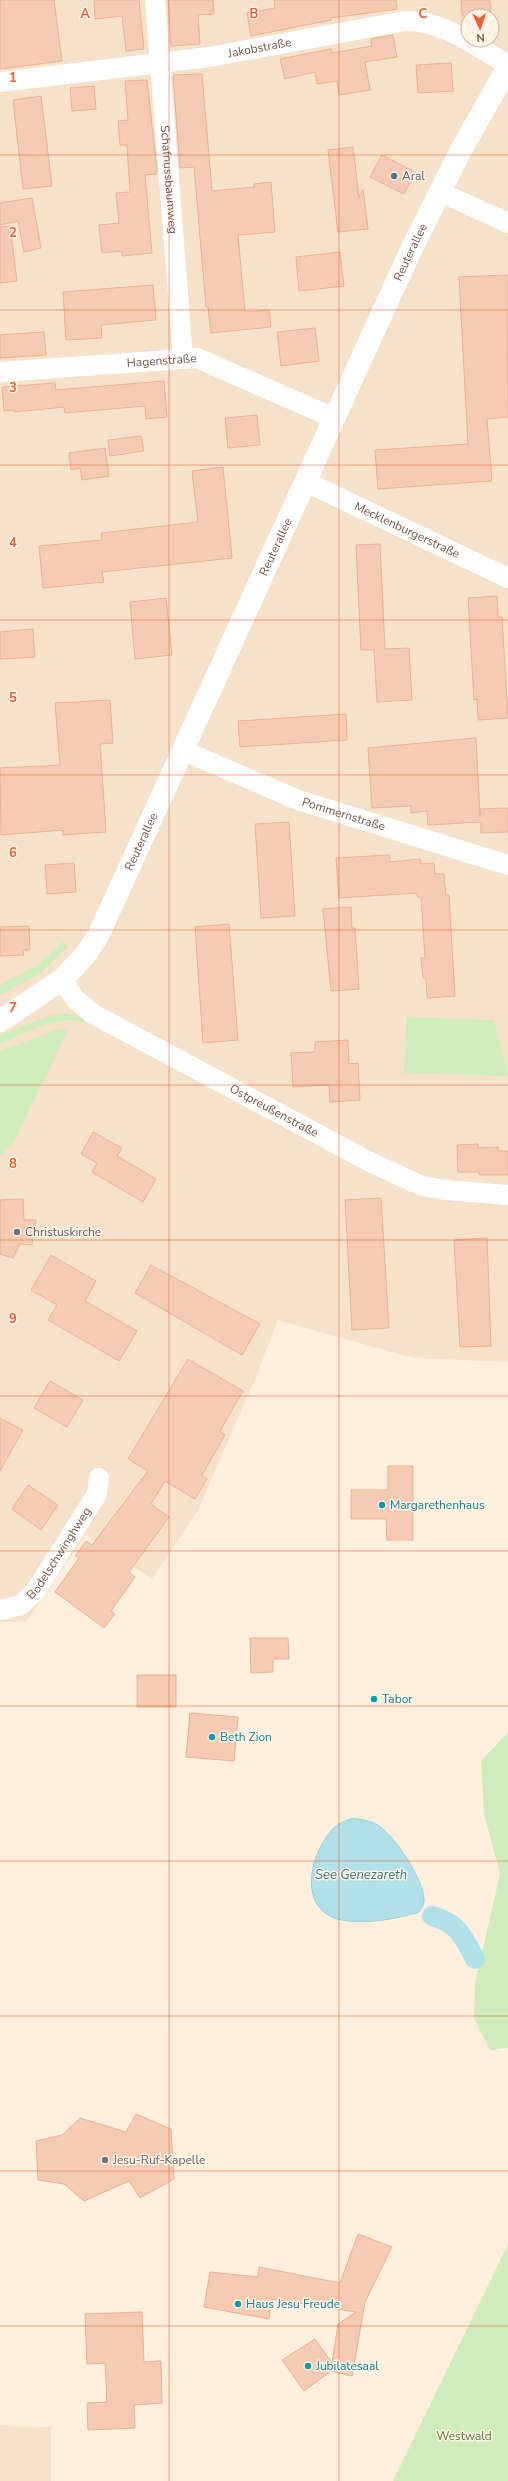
<svg xmlns="http://www.w3.org/2000/svg" width="508" height="2481" viewBox="0 0 508 2481" font-family="'Nunito Sans',sans-serif">
<style>
.residential{fill:#f6e2cb;fill-rule:evenodd}
.green{fill:#d0ecbb}
.water{fill:#b1e1e8;stroke:#96d2db}
.lines{fill:none;stroke-linecap:round;stroke-linejoin:round}
.canal{stroke:#b1e1e8;stroke-width:20}
.building{fill:#f5ccb3;stroke:#e9b192}
.street{stroke:#fff;stroke-width:20}
.secondary{stroke:#fff;stroke-width:22}
.grid{fill:none;stroke:#ec5d39;stroke-width:1;stroke-opacity:0.55}
.service-dot{fill:#5c6f8a;stroke:#fff4e5;stroke-width:1.5}
.worship-dot{fill:#6b7280;stroke:#fff4e5;stroke-width:1.5}
.culture-dot{fill:#0f9aa8;stroke:#fff4e5;stroke-width:1.5}
.labels{text-anchor:middle;dominant-baseline:central;stroke-width:3;stroke-linejoin:round;paint-order:stroke}
.street-label{font-size:12px;fill:#755444;stroke:#fff4e5}
.service-label{font-size:12px;fill:#4e5e75;stroke:#fff4e5;text-anchor:start}
.worship-label{font-size:12px;fill:#5b616d;stroke:#fff4e5;text-anchor:start}
.culture-label{font-size:12px;fill:#0d838f;stroke:#fff4e5;text-anchor:start}
.park-label{font-size:12px;fill:#507c3b;stroke:#fff4e5}
.water-label{font-size:13px;font-style:italic;fill:#3a7983;stroke:#fff4e5}
.grid-label{font-size:13px;text-anchor:middle;font-weight:bold;fill:#ec5d39;stroke:#fff4e5;stroke-width:3;stroke-linejoin:round;paint-order:stroke}
</style>
<rect width="100%" height="100%" fill="#fef0dd"/>
<path class="residential" d="M 0,0 L 508,0 L 508,1362 L 413,1358 L 278,1320 L 256,1377 L 197,1512 L 152,1579 L 86,1535 L 26,1622 L 0,1622 ZM 468,16 L 492,16 L 492,40 L 468,40 Z
M 0,2425 L 51,2427 L 51,2481 L 0,2481 Z"/>
<path class="green" d="M 63,942 L 68,947 L 41,973 L 0,995 L 0,984 L 36,966 Z
M 66,1013 L 84,1018 L 83,1022 C 57,1014 24,1034 0,1044 L 0,1035 L 48,1016 Z
M 407,1017 L 494,1020 L 508,1076 L 404,1073 Z
M 61,1028 L 68,1030 L 14,1142 L 0,1155 L 0,1051 Z
M 508,1732 L 508,2048 L 490,2050 L 474,2018 L 475,1983 L 500,1874 L 484,1814 L 481,1761 Z
M 508,2244 L 508,2481 L 393,2481 Z"/>
<path class="water" d="M 353,1818 C 363,1820 374,1821 382,1828 C 397,1840 425,1882 424,1901 C 424,1905 421,1909 419,1912 C 399,1919 353,1927 332,1917 C 298,1901 312,1852 332,1830 C 338,1823 345,1821 353,1818 Z"/>
<g class="lines">
<path class="canal" d="M 432,1916 C 458,1923 463,1936 475,1959"/>
</g>
<path class="building" d="M 0,0 L 54,0 L 62,61 L 0,69 Z
M 94,0 L 139,0 L 144,49 L 126,51 L 122,16 L 95,19 Z
M 168,0 L 213,0 L 214,14 L 198,15 L 200,44 L 171,46 Z
M 274,0 L 396,0 L 397,9 L 331,18 L 331,20 L 251,36 L 247,13 L 275,8 Z
M 461,0 L 490,0 L 491,16 L 462,16 Z
M 393,35 L 397,57 L 365,62 L 370,90 L 339,95 L 337,81 L 317,84 L 315,72 L 285,79 L 280,59 L 331,49 L 332,53 L 372,46 L 371,39 Z
M 451,63 L 453,91 L 418,93 L 416,65 Z
M 202,74 L 212,191 L 254,187 L 254,184 L 271,182 L 275,232 L 238,235 L 245,312 L 269,310 L 271,327 L 211,333 L 208,307 L 206,307 L 194,167 L 180,168 L 173,77 L 174,75 Z
M 147,80 L 157,170 L 156,174 L 145,175 L 152,253 L 122,256 L 122,251 L 102,253 L 99,225 L 119,223 L 116,193 L 130,192 L 127,145 L 120,145 L 118,121 L 128,120 L 125,81 Z
M 94,86 L 96,109 L 72,111 L 70,88 Z
M 41,96 L 52,186 L 23,189 L 13,100 Z
M 353,147 L 359,197 L 363,189 L 368,229 L 338,232 L 328,150 Z
M 382,155 L 415,172 L 404,194 L 370,177 Z
M 32,198 L 41,248 L 24,252 L 18,221 L 0,225 L 0,203 Z
M 10,226 L 17,281 L 0,283 L 0,227 Z
M 340,252 L 344,286 L 299,291 L 296,257 Z
M 507,275 L 508,417 L 487,419 L 492,481 L 378,489 L 375,450 L 468,444 L 459,277 Z
M 153,285 L 156,320 L 101,325 L 102,338 L 66,340 L 63,292 Z
M 315,328 L 319,361 L 281,366 L 277,332 Z
M 44,332 L 46,355 L 0,358 L 0,335 Z
M 164,381 L 167,417 L 146,419 L 145,406 L 65,413 L 64,407 L 14,412 L 14,410 L 4,411 L 2,387 L 55,383 L 56,390 Z
M 257,415 L 260,445 L 228,448 L 225,418 Z
M 141,436 L 144,451 L 110,456 L 108,440 Z
M 105,448 L 109,476 L 82,480 L 80,468 L 71,470 L 69,453 Z
M 223,467 L 232,558 L 102,572 L 104,582 L 43,588 L 39,546 L 102,540 L 101,533 L 198,522 L 192,471 Z
M 380,544 L 385,649 L 409,648 L 412,700 L 377,702 L 374,650 L 361,650 L 356,545 Z
M 497,596 L 498,617 L 502,617 L 508,718 L 478,720 L 477,699 L 474,700 L 468,598 Z
M 166,598 L 172,655 L 135,659 L 130,602 Z
M 33,629 L 35,657 L 0,659 L 0,632 Z
M 110,700 L 113,743 L 100,744 L 106,832 L 63,835 L 63,830 L 1,835 L 0,768 L 60,765 L 55,703 Z
M 346,714 L 347,740 L 240,747 L 238,721 Z
M 476,738 L 480,817 L 480,809 L 508,808 L 508,832 L 481,833 L 481,822 L 428,825 L 427,811 L 411,813 L 411,806 L 372,808 L 368,748 Z
M 289,822 L 295,916 L 261,918 L 255,824 Z
M 389,855 L 390,862 L 420,859 L 421,864 L 434,863 L 435,874 L 444,874 L 446,895 L 449,895 L 455,996 L 427,998 L 426,978 L 423,978 L 421,958 L 425,958 L 421,897 L 417,897 L 417,893 L 339,898 L 336,858 Z
M 74,863 L 76,892 L 47,894 L 45,865 Z
M 351,907 L 352,928 L 355,928 L 359,989 L 331,991 L 323,909 Z
M 229,924 L 238,1040 L 203,1043 L 195,927 Z
M 29,926 L 30,950 L 23,950 L 24,955 L 0,956 L 0,927 Z
M 348,1040 L 349,1064 L 358,1063 L 360,1100 L 330,1102 L 329,1085 L 293,1087 L 291,1053 L 315,1052 L 315,1042 Z
M 93,1132 L 122,1148 L 117,1156 L 156,1179 L 143,1202 L 92,1172 L 97,1163 L 81,1154 Z
M 478,1144 L 478,1148 L 498,1147 L 498,1151 L 508,1151 L 508,1175 L 479,1175 L 479,1172 L 458,1172 L 457,1145 Z
M 381,1198 L 389,1328 L 352,1330 L 345,1200 Z
M 23,1199 L 24,1220 L 36,1220 L 32,1245 L 20,1244 L 13,1258 L 0,1254 L 0,1200 Z
M 487,1238 L 491,1346 L 460,1347 L 454,1240 Z
M 51,1255 L 96,1281 L 85,1301 L 137,1331 L 119,1361 L 48,1320 L 57,1305 L 31,1290 Z
M 151,1265 L 260,1324 L 242,1355 L 135,1293 Z
M 188,1359 L 243,1391 L 220,1431 L 225,1435 L 202,1475 L 207,1479 L 195,1499 L 165,1481 L 151,1504 L 169,1517 L 129,1572 L 135,1577 L 111,1611 L 115,1614 L 104,1628 L 55,1592 L 79,1558 L 75,1556 L 86,1541 L 92,1545 L 148,1471 L 128,1459 Z
M 50,1381 L 83,1400 L 67,1427 L 34,1408 Z
M 0,1418 L 23,1430 L 0,1471 Z
M 388,1466 L 413,1466 L 413,1540 L 387,1540 L 386,1519 L 351,1519 L 351,1490 L 388,1490 Z
M 28,1485 L 58,1505 L 41,1530 L 12,1509 Z
M 250,1638 L 288,1638 L 289,1659 L 273,1659 L 273,1672 L 251,1673 Z
M 137,1675 L 176,1675 L 176,1707 L 137,1707 Z
M 190,1713 L 238,1717 L 234,1761 L 186,1757 Z
M 136,2114 L 171,2129 L 174,2179 L 140,2198 L 129,2181 L 84,2201 L 64,2184 L 38,2180 L 36,2141 L 62,2135 L 80,2118 L 126,2132 Z
M 358,2234 L 392,2247 L 365,2302 L 352,2376 L 331,2371 L 304,2391 L 282,2360 L 315,2339 L 332,2363 L 338,2324 L 356,2312 L 272,2299 L 269,2319 L 204,2307 L 210,2272 L 258,2277 L 259,2267 L 340,2283 Z
M 142,2312 L 144,2362 L 161,2361 L 162,2403 L 134,2405 L 135,2428 L 88,2430 L 87,2403 L 107,2402 L 105,2363 L 87,2364 L 85,2314 Z"/>
<g class="lines">
<g class="street">
<path id="s1" d="M 155,0 L 183,358"/>
<path id="s2" d="M 0,82 L 209,57 L 405,21 C 443,20 477,47 508,65"/>
<path d="M 440,192 L 508,223"/>
<path id="s3" d="M 0,372 L 197,358 L 334,418"/>
<path id="s4" d="M 306,482 L 508,578"/>
<path id="s5" d="M 184,751 L 298,800 L 508,865"/>
<path id="s6" d="M 63,979 L 74,998 L 93,1014 L 372,1163 L 422,1186 L 445,1190 L 508,1195"/>
<path id="s7" d="M 0,1610 L 21,1605 L 36,1590 L 97,1494 L 99,1478"/>
</g>
<path class="secondary" id="s8" d="M 0,1021 L 63,979 L 85,955 L 98,936 L 411,250 L 461,150 L 508,67"/>
</g>
<path class="grid" d="M 169,0 L 169,2481M 339,0 L 339,2481M 0,155 L 508,155M 0,310 L 508,310M 0,465 L 508,465M 0,620 L 508,620M 0,775 L 508,775M 0,930 L 508,930M 0,1085 L 508,1085M 0,1240 L 508,1240M 0,1396 L 508,1396M 0,1551 L 508,1551M 0,1706 L 508,1706M 0,1861 L 508,1861M 0,2016 L 508,2016M 0,2171 L 508,2171M 0,2326 L 508,2326"/>
<circle class="service-dot" cx="394" cy="176" r="4"/>
<g class="worship-dot">
<circle cx="17" cy="1232" r="4"/>
<circle cx="105" cy="2160" r="4"/>
</g>
<g class="culture-dot">
<circle cx="382" cy="1505" r="4"/>
<circle cx="374" cy="1699" r="4"/>
<circle cx="212" cy="1737" r="4"/>
<circle cx="238" cy="2304" r="4"/>
<circle cx="308" cy="2366" r="4"/>
</g>
<g class="labels">
<g class="street-label">
<text stroke="none"><textPath href="#s2" startOffset="262">Jakobstraße</textPath></text>
<text stroke="none"><textPath href="#s1" startOffset="180">Schafnussbaumweg</textPath></text>
<text stroke="none"><textPath href="#s8" startOffset="883">Reuterallee</textPath></text>
<text stroke="none"><textPath href="#s3" startOffset="162">Hagenstraße</textPath></text>
<text stroke="none"><textPath href="#s4" startOffset="112">Mecklenburgerstraße</textPath></text>
<text stroke="none"><textPath href="#s8" startOffset="559">Reuterallee</textPath></text>
<text stroke="none"><textPath href="#s5" startOffset="172">Pommernstraße</textPath></text>
<text stroke="none"><textPath href="#s8" startOffset="235">Reuterallee</textPath></text>
<text stroke="none"><textPath href="#s6" startOffset="252">Ostpreußenstraße</textPath></text>
<text stroke="none"><textPath href="#s7" startOffset="86">Bodelschwinghweg</textPath></text>
</g>
<g class="service-label">
<text x="402" y="176">Aral</text>
</g>
<g class="worship-label">
<text x="25" y="1232">Christuskirche</text>
<text x="113" y="2160">Jesu-Ruf-Kapelle</text>
</g>
<g class="culture-label">
<text x="390" y="1505">Margarethenhaus</text>
<text x="382" y="1699">Tabor</text>
<text x="220" y="1737">Beth Zion</text>
<text x="246" y="2304">Haus Jesu Freude</text>
<text x="316" y="2366">Jubilatesaal</text>
</g>
<g class="park-label">
<text x="464" y="2436">Westwald</text>
</g>
<g class="water-label">
<text x="361" y="1875">See Genezareth</text>
</g>
</g>
<g class="grid-label">
<text x="85" y="18">A</text>
<text x="254" y="18">B</text>
<text x="423" y="18">C</text>
<text x="13" y="82">1</text>
<text x="13" y="237">2</text>
<text x="13" y="392">3</text>
<text x="13" y="547">4</text>
<text x="13" y="702">5</text>
<text x="13" y="857">6</text>
<text x="13" y="1012">7</text>
<text x="13" y="1168">8</text>
<text x="13" y="1323">9</text>
</g>
<g transform="translate(480 28) rotate(177)"><circle r="19" fill="#fff4e5" stroke="#c8b4a5"/>
<path d="M0-3L7 15L0 10L-7 15Z" fill="#f25d38"/>
<text y="-6" font-size="11" font-weight="bold" text-anchor="middle" fill="#755444">N</text>
</g>
</svg>
